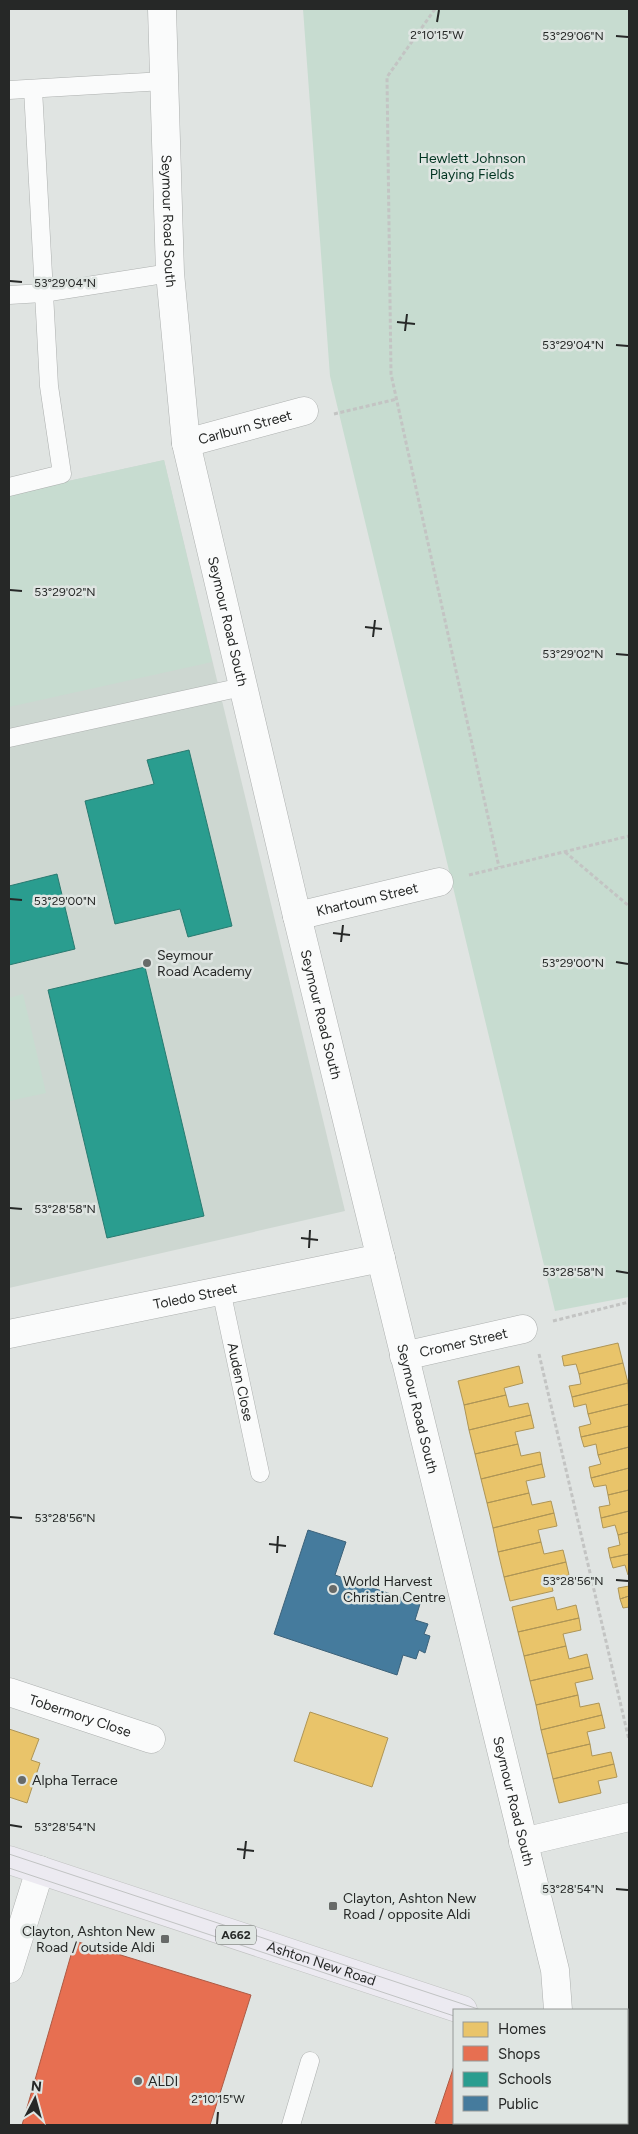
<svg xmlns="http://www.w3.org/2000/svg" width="638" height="2134" viewBox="0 0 638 2134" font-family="Figtree,sans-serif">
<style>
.built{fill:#cdd7d1}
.green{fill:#c7dcd0}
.homes{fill:#e9c46a;stroke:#ae9556}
.shops{fill:#e76f51;stroke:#ad5a44}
.schools{fill:#2a9d8f;stroke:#297a70}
.public{fill:#457b9d;stroke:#3c627a}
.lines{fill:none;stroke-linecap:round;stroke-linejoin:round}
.lane-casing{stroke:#adb0af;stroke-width:19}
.street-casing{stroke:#adb0af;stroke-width:29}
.primary-casing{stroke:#c0c2c1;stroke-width:29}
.path{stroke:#c3c4c3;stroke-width:3;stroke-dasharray:4 2.5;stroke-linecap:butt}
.lane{stroke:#fafbfb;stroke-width:18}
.street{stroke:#fafbfb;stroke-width:28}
.primary{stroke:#eceaf1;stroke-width:28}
.tram{stroke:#c1c3c3;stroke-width:1}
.ticks{fill:none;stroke:#262827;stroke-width:2}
.poi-dot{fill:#676a68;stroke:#dfe5e2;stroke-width:2}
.labels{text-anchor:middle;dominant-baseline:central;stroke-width:5;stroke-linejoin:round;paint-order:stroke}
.shield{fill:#dfe5e2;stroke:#5e615f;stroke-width:1}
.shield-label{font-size:12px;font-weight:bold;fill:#262827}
.park-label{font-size:14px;fill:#003421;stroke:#dfe5e2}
.street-label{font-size:14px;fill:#262827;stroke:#dfe5e2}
.poi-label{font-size:14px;fill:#262827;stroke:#dfe5e2;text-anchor:start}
.ticks-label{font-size:12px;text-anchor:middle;fill:#262827;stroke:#dfe5e2;stroke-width:5;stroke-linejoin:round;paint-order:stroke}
</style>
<rect width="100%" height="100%" fill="#e0e4e2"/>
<path class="built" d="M 164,460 L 345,1211 L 9,1288 L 9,494 Z"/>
<path class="green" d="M 303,9 L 629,9 L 629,1297 L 555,1311 L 330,376 Z
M 164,460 L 212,662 L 9,707 L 9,494 Z
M 23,994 L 46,1093 L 9,1101 L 9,998 Z"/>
<path class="homes" d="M 618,1343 L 623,1363 L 579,1374 L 576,1364 L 564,1366 L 562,1356 Z
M 623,1363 L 628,1383 L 572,1397 L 569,1386 L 581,1384 L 579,1374 Z
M 519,1366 L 523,1383 L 504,1388 L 506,1395 L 464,1405 L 458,1381 Z
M 628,1383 L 629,1404 L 588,1414 L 586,1404 L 574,1407 L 572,1397 Z
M 506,1395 L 509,1407 L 528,1403 L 531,1415 L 469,1430 L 464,1405 Z
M 629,1404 L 629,1426 L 581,1437 L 579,1427 L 591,1424 L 588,1414 Z
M 531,1415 L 534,1428 L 515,1432 L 518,1444 L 475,1454 L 469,1430 Z
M 629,1426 L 629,1447 L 598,1455 L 596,1444 L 584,1447 L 581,1437 Z
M 518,1444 L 521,1456 L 540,1452 L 542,1464 L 481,1479 L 475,1454 Z
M 629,1447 L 629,1468 L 591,1478 L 589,1467 L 601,1464 L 598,1455 Z
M 542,1464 L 545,1477 L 526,1481 L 529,1493 L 487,1503 L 481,1479 Z
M 629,1468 L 629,1490 L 608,1495 L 606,1485 L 594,1487 L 591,1478 Z
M 629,1490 L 629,1511 L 601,1518 L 599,1507 L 610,1505 L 608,1495 Z
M 529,1493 L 532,1505 L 551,1501 L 554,1513 L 493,1528 L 487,1503 Z
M 629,1511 L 629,1532 L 618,1535 L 615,1525 L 603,1528 L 601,1518 Z
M 554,1513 L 557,1526 L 538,1530 L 541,1542 L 498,1552 L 493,1528 Z
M 629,1532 L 629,1554 L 610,1558 L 608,1548 L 620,1545 L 618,1535 Z
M 541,1542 L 544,1554 L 563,1550 L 566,1562 L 504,1577 L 498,1552 Z
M 629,1554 L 629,1575 L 628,1575 L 625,1565 L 613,1568 L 610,1558 Z
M 566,1562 L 569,1575 L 550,1579 L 553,1591 L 510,1601 L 504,1577 Z
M 629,1586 L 629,1596 L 620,1599 L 618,1588 Z
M 629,1596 L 629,1607 L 623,1608 L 620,1599 Z
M 554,1597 L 557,1610 L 576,1605 L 579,1618 L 518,1632 L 512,1607 Z
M 579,1618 L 581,1630 L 563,1634 L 566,1646 L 524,1656 L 518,1632 Z
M 566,1646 L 569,1659 L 587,1654 L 590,1667 L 530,1681 L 524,1656 Z
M 590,1667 L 593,1679 L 575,1683 L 578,1695 L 536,1705 L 530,1681 Z
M 578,1695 L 580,1707 L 599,1703 L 602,1715 L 541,1730 L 536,1705 Z
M 310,1712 L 388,1738 L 372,1787 L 294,1761 Z
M 602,1715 L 605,1728 L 587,1732 L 590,1744 L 547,1754 L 541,1730 Z
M 9,1729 L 39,1739 L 31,1760 L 40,1763 L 27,1803 L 9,1797 Z
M 590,1744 L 592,1756 L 611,1752 L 614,1764 L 553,1779 L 547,1754 Z
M 614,1764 L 617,1777 L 598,1781 L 601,1793 L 559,1803 L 553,1779 Z"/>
<path class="shops" d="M 75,1941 L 251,1995 L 210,2125 L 22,2125 Z
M 454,2066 L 454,2123 L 556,2123 L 557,2125 L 441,2125 L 435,2123 Z"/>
<path class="schools" d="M 189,750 L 232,926 L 188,937 L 180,909 L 115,924 L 85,801 L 154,784 L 147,760 Z
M 57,874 L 75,949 L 9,965 L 9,886 Z
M 145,967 L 204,1216 L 107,1238 L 48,990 Z"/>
<path class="public" d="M 308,1530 L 346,1542 L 335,1575 L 420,1604 L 415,1620 L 428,1624 L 424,1634 L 430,1636 L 425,1653 L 419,1650 L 416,1659 L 403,1655 L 397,1675 L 274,1634 Z"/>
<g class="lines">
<defs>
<g id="lane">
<path d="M 9,90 L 164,81"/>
<path d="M 9,295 L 43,293 L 170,273"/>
<path d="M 9,487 L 62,474 L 49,386 L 33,89"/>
<path d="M 9,738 L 242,687"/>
<path id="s1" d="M 221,1290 L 260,1473"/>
<path d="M 291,2125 L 310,2061"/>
<path d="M 617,2125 L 617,2123"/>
</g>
<g id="street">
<path id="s2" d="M 162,9 L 170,273 L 186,443 L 297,916 L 555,1970 L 558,2010"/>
<path id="s3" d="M 186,443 L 304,411"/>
<path id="s4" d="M 297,916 L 439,882"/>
<path id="s5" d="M 9,1334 L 381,1258"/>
<path id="s6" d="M 404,1356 L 523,1329"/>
<path id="s7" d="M 9,1692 L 151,1739"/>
<path d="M 523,1842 L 629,1817"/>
<path d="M 9,1969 L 40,1870"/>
</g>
<g id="primary">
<path id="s8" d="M 9,1860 L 463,2010"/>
<path d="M 627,2066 L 629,2067"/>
</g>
</defs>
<use href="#lane" class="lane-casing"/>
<use href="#street" class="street-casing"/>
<use href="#primary" class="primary-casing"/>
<path class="path" d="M 435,9 L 387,77 L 391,374 L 499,867
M 334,414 L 397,399
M 565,852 L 629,906
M 469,875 L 629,836
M 553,1321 L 629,1302
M 539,1354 L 629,1740"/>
<use href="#lane" class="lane"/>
<use href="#street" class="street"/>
<use href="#primary" class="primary"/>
<path class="tram" d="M 9,1854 L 481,2010
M 9,1868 L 454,2016
M 627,2060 L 629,2061
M 627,2074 L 629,2074"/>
</g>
<path class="ticks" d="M 437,22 L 439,10M 616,36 L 628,37M 10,281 L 22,282M 397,322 L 415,324M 405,331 L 407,314M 616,345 L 628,346M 10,590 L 22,591M 365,627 L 382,629M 373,637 L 375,620M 616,654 L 628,655M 10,899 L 22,900M 333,933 L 350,935M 341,942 L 343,925M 616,962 L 628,964M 10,1208 L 22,1209M 301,1238 L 318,1240M 309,1248 L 310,1230M 616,1271 L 628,1273M 10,1517 L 22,1518M 269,1544 L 286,1546M 277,1553 L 278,1536M 616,1580 L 628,1581M 10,1825 L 22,1827M 237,1849 L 254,1851M 244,1859 L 246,1841M 616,1889 L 628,1890M 217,2124 L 218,2112"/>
<g class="poi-dot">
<circle cx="147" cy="963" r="5"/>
<circle cx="333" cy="1589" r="5"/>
<circle cx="22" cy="1780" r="5"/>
<rect x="328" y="1901" width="10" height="10" rx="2.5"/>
<rect x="160" y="1934" width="10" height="10" rx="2.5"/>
<circle cx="138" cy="2081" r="5"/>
</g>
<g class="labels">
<rect class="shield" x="216" y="1925.5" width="40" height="19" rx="4"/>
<g class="shield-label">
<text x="236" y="1935">A662</text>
</g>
<g class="park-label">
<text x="472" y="158">Hewlett Johnson<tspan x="472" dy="16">Playing Fields</tspan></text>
</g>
<g class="street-label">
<text stroke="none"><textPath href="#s2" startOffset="212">Seymour Road South</textPath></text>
<text stroke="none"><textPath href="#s3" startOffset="61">Carlburn Street</textPath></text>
<text stroke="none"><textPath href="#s2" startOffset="618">Seymour Road South</textPath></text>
<text stroke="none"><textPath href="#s4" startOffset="72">Khartoum Street</textPath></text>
<text stroke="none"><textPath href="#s2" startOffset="1022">Seymour Road South</textPath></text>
<text stroke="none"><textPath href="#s5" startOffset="190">Toledo Street</textPath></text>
<text stroke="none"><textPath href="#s6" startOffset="61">Cromer Street</textPath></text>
<text stroke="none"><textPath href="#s1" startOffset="94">Auden Close</textPath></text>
<text stroke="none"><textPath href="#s2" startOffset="1428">Seymour Road South</textPath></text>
<text stroke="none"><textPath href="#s7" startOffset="75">Tobermory Close</textPath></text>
<text stroke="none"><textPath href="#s2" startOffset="1832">Seymour Road South</textPath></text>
<text stroke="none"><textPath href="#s8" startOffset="329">Ashton New Road</textPath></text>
</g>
<g class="poi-label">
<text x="157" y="955">Seymour<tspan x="157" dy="16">Road Academy</tspan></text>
<text x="343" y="1581">World Harvest<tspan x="343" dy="16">Christian Centre</tspan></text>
<text x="32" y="1780">Alpha Terrace</text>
<text x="343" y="1898">Clayton, Ashton New<tspan x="343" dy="16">Road / opposite Aldi</tspan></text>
<text x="155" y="1931" text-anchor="end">Clayton, Ashton New<tspan x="155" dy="16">Road / outside Aldi</tspan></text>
<text x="148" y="2081">ALDI</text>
</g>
</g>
<g class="ticks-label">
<text x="437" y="39">2°10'15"W</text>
<text x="573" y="40">53°29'06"N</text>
<text x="65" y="287">53°29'04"N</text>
<text x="573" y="349">53°29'04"N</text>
<text x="65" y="596">53°29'02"N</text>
<text x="573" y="658">53°29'02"N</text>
<text x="65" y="905">53°29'00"N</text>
<text x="573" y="967">53°29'00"N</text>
<text x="65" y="1213">53°28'58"N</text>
<text x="573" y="1276">53°28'58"N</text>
<text x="65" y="1522">53°28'56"N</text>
<text x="573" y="1585">53°28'56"N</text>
<text x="65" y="1831">53°28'54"N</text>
<text x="573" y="1893">53°28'54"N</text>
<text x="218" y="2103">2°10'15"W</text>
</g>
<rect width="638" height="2134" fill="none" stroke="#262827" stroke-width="20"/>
<rect x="453" y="2009" width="175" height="115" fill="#dfe5e2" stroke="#959997"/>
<rect x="463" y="2022" width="25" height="15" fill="#e9c46a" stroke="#959997"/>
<text x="498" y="2034" font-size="15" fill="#262827">Homes</text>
<rect x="463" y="2046" width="25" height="15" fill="#e76f51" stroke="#959997"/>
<text x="498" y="2059" font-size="15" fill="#262827">Shops</text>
<rect x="463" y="2072" width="25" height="15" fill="#2a9d8f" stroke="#959997"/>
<text x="498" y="2084" font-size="15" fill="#262827">Schools</text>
<rect x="463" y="2096" width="25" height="15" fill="#457b9d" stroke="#959997"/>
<text x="498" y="2109" font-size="15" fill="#262827">Public</text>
<g transform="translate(35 2099) rotate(6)" stroke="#dfe5e2" stroke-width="4" paint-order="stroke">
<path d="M0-4L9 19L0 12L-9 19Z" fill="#262827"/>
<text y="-8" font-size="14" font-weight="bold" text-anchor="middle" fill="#262827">N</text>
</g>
</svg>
